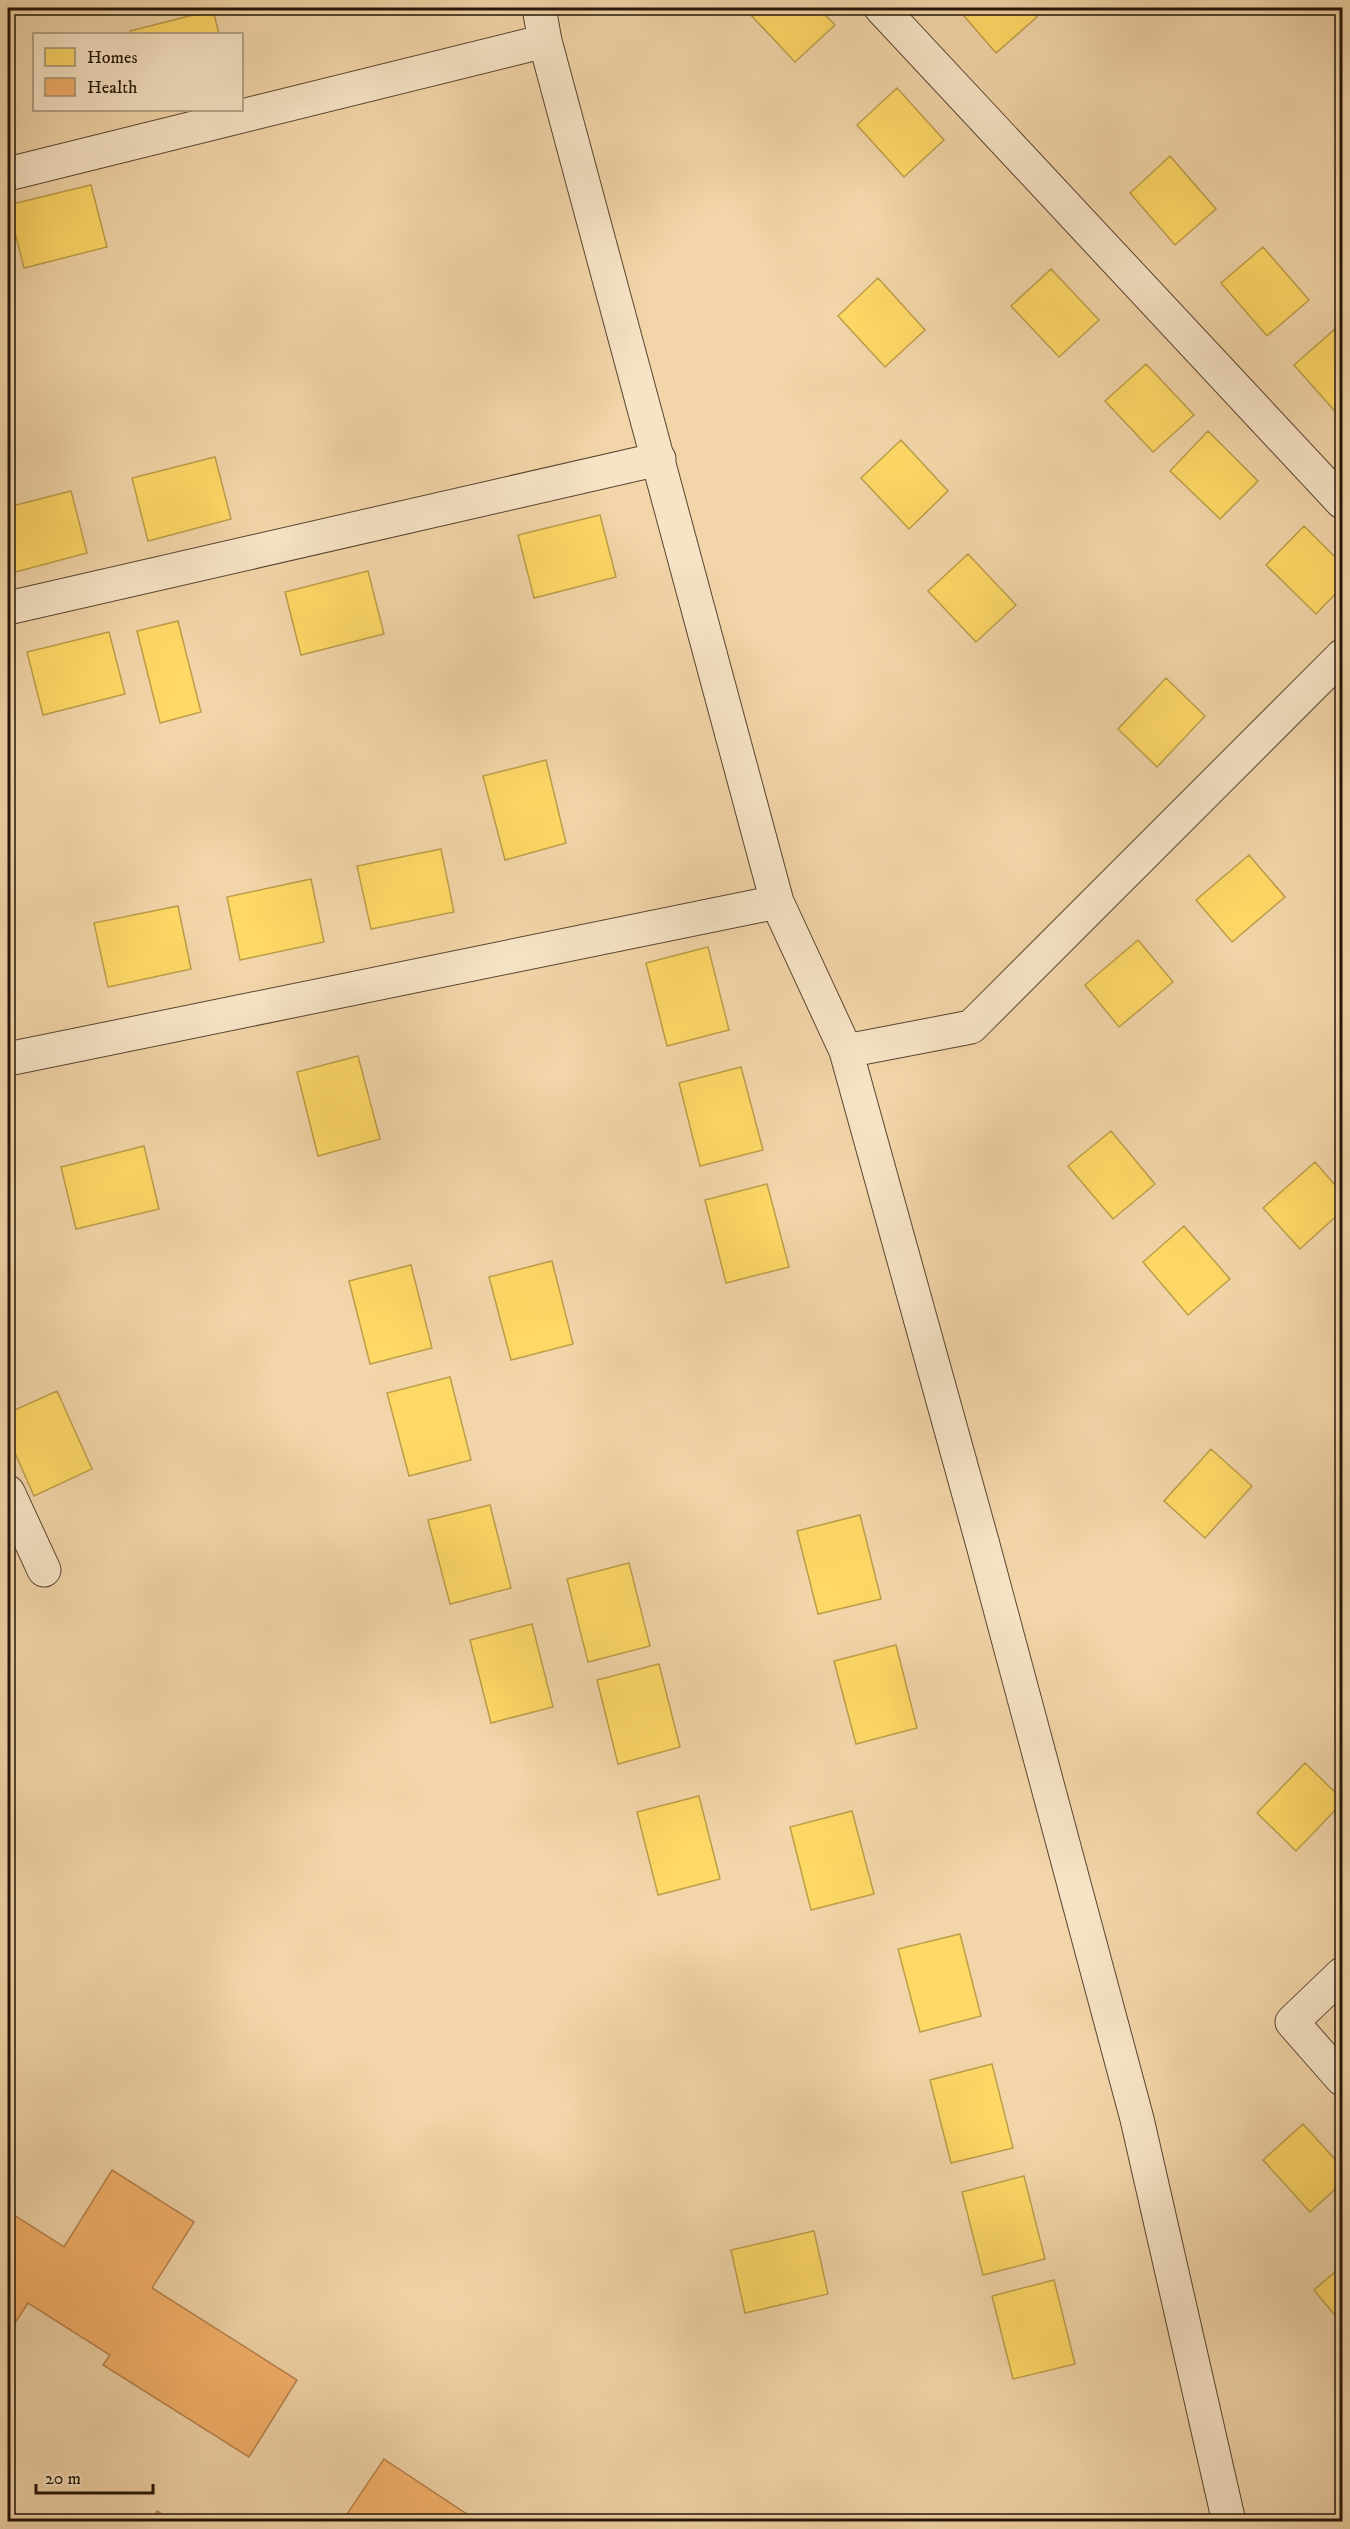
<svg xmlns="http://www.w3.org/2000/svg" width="1350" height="2529" viewBox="0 0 1350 2529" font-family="'IM FELL DW Pica',serif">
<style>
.homes{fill:#ffd966;stroke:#bd9e4a;stroke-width:1.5}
.health{fill:#f6b26b;stroke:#b7834d;stroke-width:1.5}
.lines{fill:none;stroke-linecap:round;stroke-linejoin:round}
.minor-casing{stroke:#584530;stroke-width:35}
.minor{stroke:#f7e4c6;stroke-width:33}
</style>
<rect width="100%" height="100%" fill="#f2d5a8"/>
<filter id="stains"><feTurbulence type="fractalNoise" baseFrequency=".00333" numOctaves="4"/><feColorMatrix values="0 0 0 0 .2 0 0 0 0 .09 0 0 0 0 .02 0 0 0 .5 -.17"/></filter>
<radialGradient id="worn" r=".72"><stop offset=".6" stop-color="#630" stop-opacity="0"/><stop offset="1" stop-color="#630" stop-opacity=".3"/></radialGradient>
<path class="homes" d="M 751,8 L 818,8 L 835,25 L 795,62 L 747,11 Z
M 957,8 L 1029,8 L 1037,17 L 996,53 Z
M 213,10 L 219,34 L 131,34 L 130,31 Z
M 897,88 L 944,140 L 904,177 L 857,125 Z
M 1170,156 L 1216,209 L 1175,245 L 1130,193 Z
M 91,185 L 107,247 L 24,268 L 8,205 Z
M 1263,247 L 1309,300 L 1267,336 L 1221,283 Z
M 1051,269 L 1099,320 L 1059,357 L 1011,306 Z
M 878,278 L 925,330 L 885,367 L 838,316 Z
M 1335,329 L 1342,338 L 1342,415 L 1340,417 L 1294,365 Z
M 1146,364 L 1194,415 L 1153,452 L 1105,401 Z
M 1208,431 L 1258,481 L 1220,519 L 1170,471 Z
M 901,440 L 948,491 L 909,529 L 861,478 Z
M 215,457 L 231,519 L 148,541 L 132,478 Z
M 71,491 L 87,553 L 8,574 L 8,507 Z
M 600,515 L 616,577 L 534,598 L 518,535 Z
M 1304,526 L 1342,564 L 1342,587 L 1316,614 L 1266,565 Z
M 968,554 L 1016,605 L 976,642 L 928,591 Z
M 368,571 L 384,634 L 301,655 L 285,592 Z
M 178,621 L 201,712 L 160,723 L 137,631 Z
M 109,632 L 125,694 L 43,715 L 27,652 Z
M 1166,678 L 1205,716 L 1157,767 L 1118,729 Z
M 546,760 L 566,843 L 505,860 L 483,776 Z
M 441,849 L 454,912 L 371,929 L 357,866 Z
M 1249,855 L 1285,897 L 1232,942 L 1196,900 Z
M 311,879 L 324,942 L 240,960 L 227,897 Z
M 178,906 L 191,969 L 108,987 L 94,923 Z
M 1138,940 L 1173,982 L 1119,1027 L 1085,985 Z
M 708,947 L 729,1030 L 667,1046 L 646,963 Z
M 358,1056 L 380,1139 L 318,1156 L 297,1072 Z
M 741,1067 L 763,1150 L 700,1166 L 679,1083 Z
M 1111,1131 L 1155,1184 L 1113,1219 L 1068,1166 Z
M 144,1146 L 159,1209 L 76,1229 L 61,1167 Z
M 1315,1162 L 1342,1193 L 1342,1211 L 1300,1249 L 1263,1208 Z
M 767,1184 L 789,1267 L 726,1283 L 705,1200 Z
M 1184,1226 L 1230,1279 L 1188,1315 L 1143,1262 Z
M 552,1261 L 573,1344 L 511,1360 L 489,1277 Z
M 411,1265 L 432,1348 L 370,1364 L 349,1281 Z
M 450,1377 L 471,1460 L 409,1476 L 387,1393 Z
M 57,1391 L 92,1469 L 34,1496 L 8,1437 L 8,1413 Z
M 1211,1449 L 1252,1486 L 1205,1538 L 1164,1501 Z
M 490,1505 L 511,1588 L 450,1604 L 428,1520 Z
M 860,1515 L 881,1599 L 818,1614 L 797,1531 Z
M 629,1563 L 650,1646 L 588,1662 L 567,1579 Z
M 532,1624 L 553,1707 L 491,1723 L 470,1640 Z
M 896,1645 L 917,1728 L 856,1744 L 834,1661 Z
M 659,1664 L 680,1747 L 618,1764 L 597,1680 Z
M 1305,1763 L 1342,1799 L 1342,1803 L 1296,1851 L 1257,1813 Z
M 699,1796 L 720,1879 L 658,1895 L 637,1812 Z
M 852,1811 L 874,1894 L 811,1910 L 790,1827 Z
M 960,1934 L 981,2016 L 920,2032 L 898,1949 Z
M 992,2064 L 1013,2148 L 951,2163 L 930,2080 Z
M 1303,2124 L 1342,2167 L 1342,2183 L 1310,2212 L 1263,2160 Z
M 1024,2176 L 1045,2259 L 983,2275 L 962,2192 Z
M 814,2231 L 828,2294 L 745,2313 L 731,2250 Z
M 1342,2266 L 1342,2324 L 1314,2290 Z
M 1054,2280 L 1075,2364 L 1013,2379 L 992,2296 Z"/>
<path class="health" d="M 112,2170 L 194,2222 L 152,2288 L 297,2380 L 249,2457 L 103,2365 L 110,2355 L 28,2303 L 15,2323 L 8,2318 L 8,2211 L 64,2247 Z
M 384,2459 L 479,2522 L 358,2522 L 347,2514 Z
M 157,2511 L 174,2522 L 151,2522 Z"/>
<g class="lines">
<defs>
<path id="minor" d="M 539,8 L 545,41 L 777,902 L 846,1051 L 983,1545 L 1137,2119 L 1229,2522
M 881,8 L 1342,502
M 8,174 L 545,41
M 8,608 L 659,459
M 846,1051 L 971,1027 L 1342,656
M 8,1059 L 777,902
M 8,1492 L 44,1570
M 1342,1974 L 1292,2022 L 1342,2079"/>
</defs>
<use href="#minor" class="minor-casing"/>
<use href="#minor" class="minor"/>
</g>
<rect width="1350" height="2529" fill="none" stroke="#f2d5a8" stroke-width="30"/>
<rect x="9" y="9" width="1332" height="2511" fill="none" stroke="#241508" stroke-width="3"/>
<rect x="15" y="15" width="1320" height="2499" fill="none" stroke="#241508" stroke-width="1.5"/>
<rect x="33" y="33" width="210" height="78" fill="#f7e4c6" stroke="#a3917a" stroke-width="1.5"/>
<rect x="45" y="48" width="30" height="18" fill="#ffd966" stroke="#a3917a" stroke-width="1.5"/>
<text x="87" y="63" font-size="18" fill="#241508">Homes</text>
<rect x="45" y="78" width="30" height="18" fill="#f6b26b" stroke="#a3917a" stroke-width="1.5"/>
<text x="87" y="93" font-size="18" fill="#241508">Health</text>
<path d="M36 2484v9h117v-9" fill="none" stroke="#241508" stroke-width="3"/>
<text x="45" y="2484" font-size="18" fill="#241508" stroke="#f7e4c6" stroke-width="4.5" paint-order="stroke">20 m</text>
<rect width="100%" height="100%" filter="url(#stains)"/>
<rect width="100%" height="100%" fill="url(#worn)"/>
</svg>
